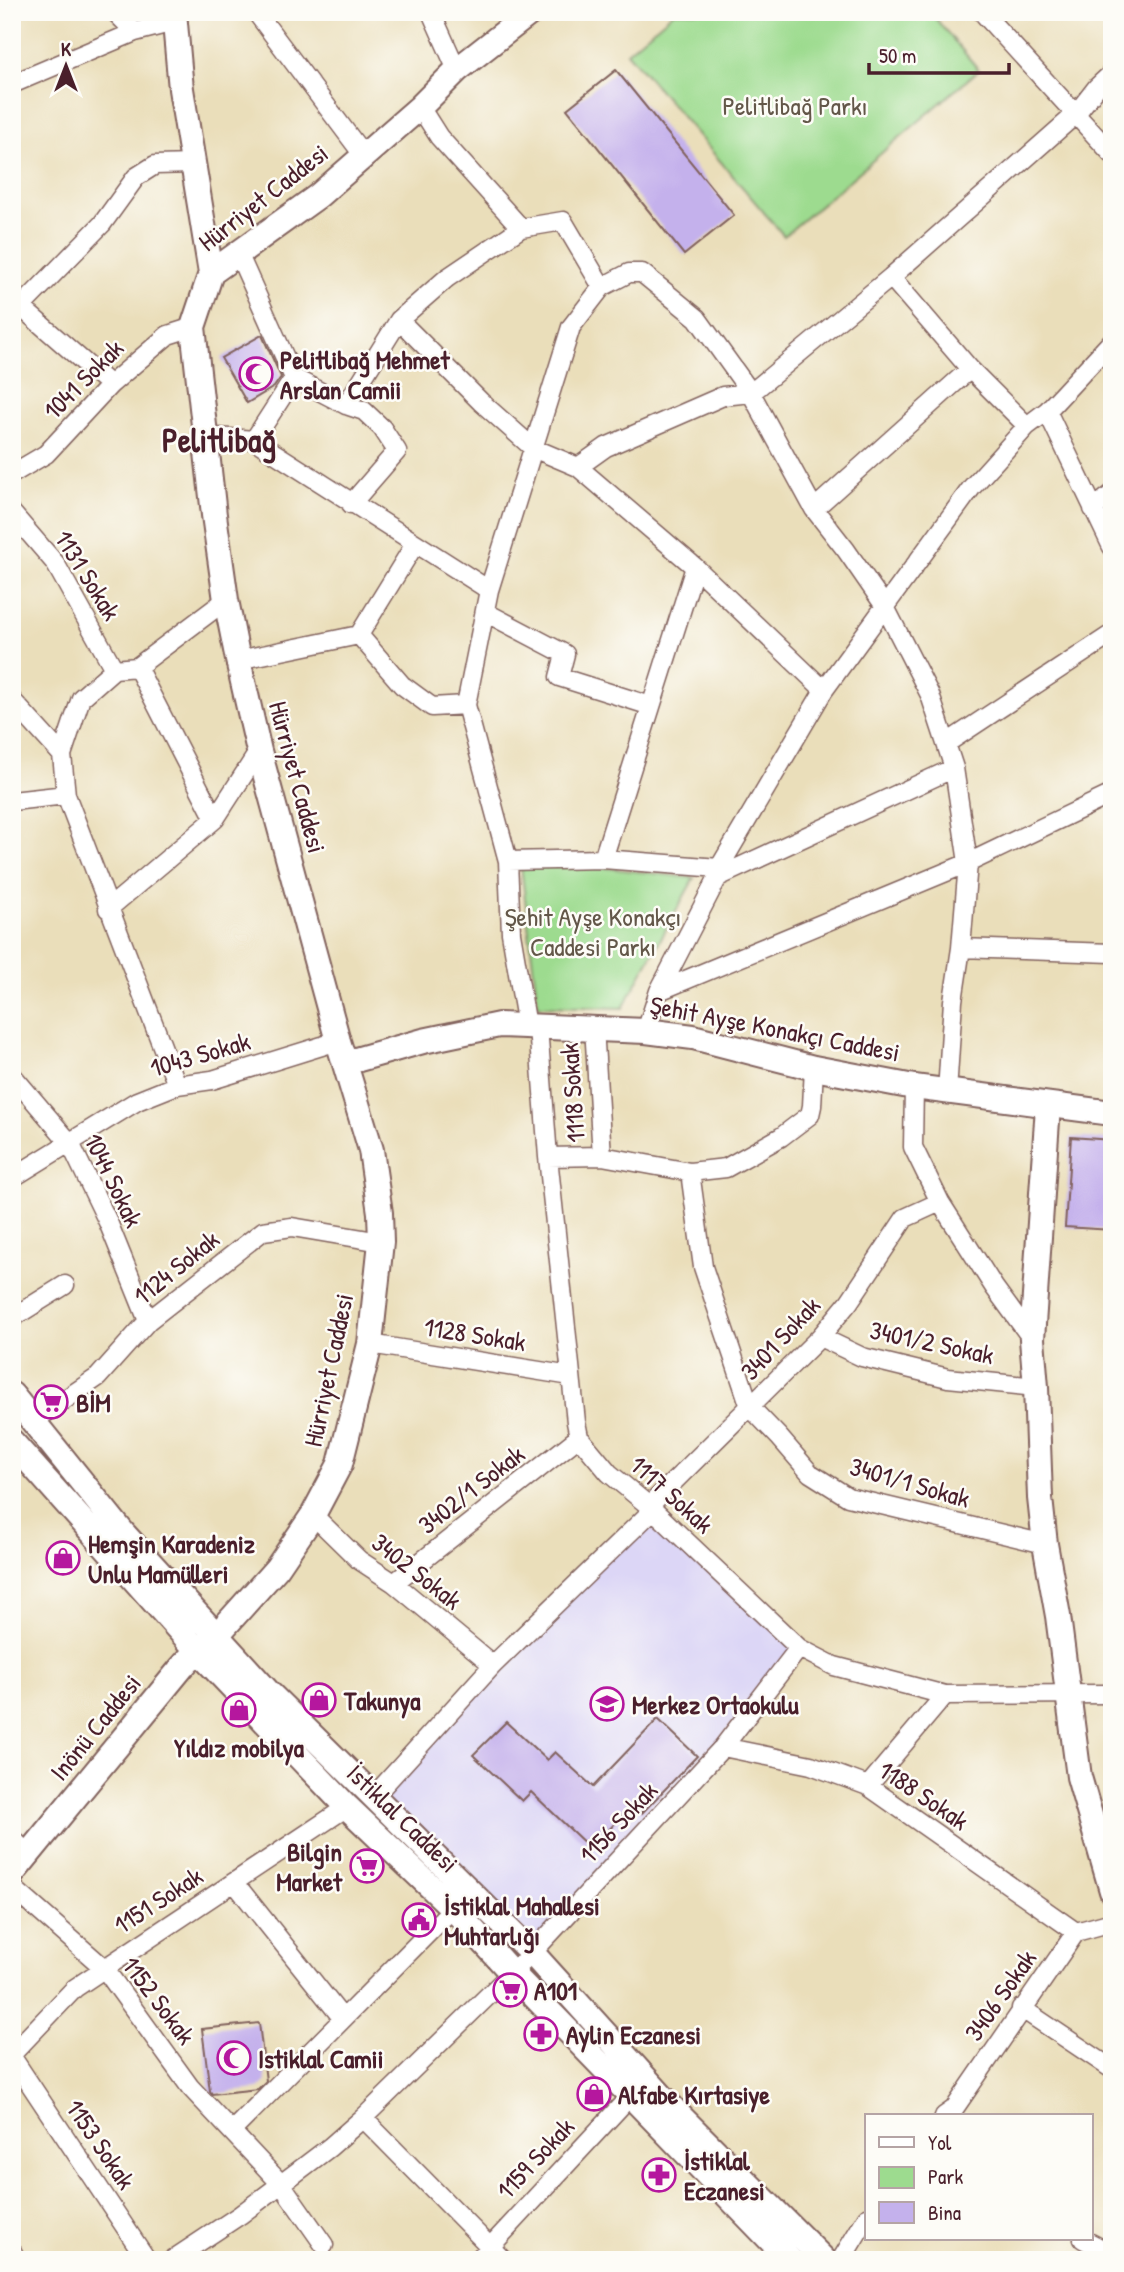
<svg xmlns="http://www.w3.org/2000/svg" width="1124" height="2272" viewBox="0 0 1124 2272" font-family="'Patrick Hand',sans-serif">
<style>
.built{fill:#dcd6f6}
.green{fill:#9ddb8f;stroke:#747d5d;stroke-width:2}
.building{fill:#c4b1ec}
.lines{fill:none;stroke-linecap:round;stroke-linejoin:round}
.street-casing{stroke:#82625d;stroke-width:21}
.secondary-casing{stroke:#82625d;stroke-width:28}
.street{stroke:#fff;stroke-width:18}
.secondary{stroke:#fff;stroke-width:24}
.labels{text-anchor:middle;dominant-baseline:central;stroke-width:5;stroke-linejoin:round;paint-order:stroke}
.park-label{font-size:26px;fill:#635749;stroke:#fdfcf7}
.street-label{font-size:26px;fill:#4a1f2b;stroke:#fdfcf7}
.poi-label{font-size:26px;font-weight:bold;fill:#4a1f2b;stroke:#fdfcf7;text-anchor:start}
.district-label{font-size:33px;font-weight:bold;fill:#4a1f2b;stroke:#fdfcf7}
</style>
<rect width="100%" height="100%" fill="#fdfcf7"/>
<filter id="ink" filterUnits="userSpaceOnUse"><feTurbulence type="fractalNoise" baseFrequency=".0143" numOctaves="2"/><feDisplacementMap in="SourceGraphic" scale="14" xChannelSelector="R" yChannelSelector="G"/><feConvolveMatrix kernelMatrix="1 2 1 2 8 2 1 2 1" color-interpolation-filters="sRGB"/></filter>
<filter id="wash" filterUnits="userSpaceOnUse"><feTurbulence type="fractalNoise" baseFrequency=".00686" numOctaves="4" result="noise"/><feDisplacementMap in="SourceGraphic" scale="28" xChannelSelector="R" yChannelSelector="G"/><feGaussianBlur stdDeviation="1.57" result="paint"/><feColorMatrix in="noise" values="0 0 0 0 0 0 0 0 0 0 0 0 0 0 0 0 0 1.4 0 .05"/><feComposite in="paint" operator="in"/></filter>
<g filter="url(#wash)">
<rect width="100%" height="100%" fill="#eadeba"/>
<path class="built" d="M 653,1510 L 799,1648 L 532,1953 L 374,1796 Z"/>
<path class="green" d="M 674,12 L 930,12 L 979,70 L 784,236 L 627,52 Z
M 521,866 L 607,868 L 694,878 L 623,1008 L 538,1006 Z"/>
<g id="blocks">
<path class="building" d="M 616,70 L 734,215 L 684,255 L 567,109 Z
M 262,335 L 281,377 L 274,387 L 247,403 L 221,358 Z
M 1071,1137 L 1112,1140 L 1112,1230 L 1065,1227 Z
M 658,1719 L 697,1756 L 642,1813 L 633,1804 L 591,1849 L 531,1792 L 522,1801 L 473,1755 L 506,1722 L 547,1760 L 555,1752 L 593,1787 Z
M 259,2023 L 266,2081 L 258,2089 L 212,2094 L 210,2091 L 202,2029 Z"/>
</g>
</g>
<g filter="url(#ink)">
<use href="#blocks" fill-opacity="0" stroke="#82625d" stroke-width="2"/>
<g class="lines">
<defs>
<path id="street" d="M 115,12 L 135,32
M 256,12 L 364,156
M 431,12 L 457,70
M 982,12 L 1112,154
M 12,84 L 135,32 L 174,22
M 420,107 L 439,137 L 521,228
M 238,253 L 294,378
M 891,277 L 970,369 L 1027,426
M 12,295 L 21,307 L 110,385
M 21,307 L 102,224 L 136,177 L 155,165 L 193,164
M 399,320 L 481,402 L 533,448 L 578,467 L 695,567 L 824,690
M 346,405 L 399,320 L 447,278 L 521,228 L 563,221 L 602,287
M 1047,411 L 1112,547
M 204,436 L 254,440 L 489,590
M 254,440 L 294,378 L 346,405 L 364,411 L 382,428 L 397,451 L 351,504
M 578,467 L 606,447 L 723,396 L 751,393 L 891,277 L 1076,114 L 1097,87 L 1112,73
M 12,474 L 46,454 L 110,385 L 168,335 L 193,327
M 814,509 L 970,369
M 1093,509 L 1112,494
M 12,513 L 55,563 L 114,669
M 415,544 L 359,635 L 402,685 L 432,707 L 466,705
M 485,612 L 565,654 L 559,677 L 651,706
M 238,660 L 359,635
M 137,667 L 215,819
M 12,700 L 62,755
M 947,743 L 1112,634
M 12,801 L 66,795
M 603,859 L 695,567
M 508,861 L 603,859 L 719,868
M 718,877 L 954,768
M 108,909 L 215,819 L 259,751
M 961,948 L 1112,953
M 659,991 L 968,863 L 1112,794
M 527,1026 L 511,933 L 508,861 L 466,705 L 489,590 L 571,327 L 602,287 L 629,273 L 642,273 L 697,318 L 751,393 L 814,509 L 846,550 L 884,605 L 930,695 L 954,768 L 968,863 L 961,948 L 953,1001 L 947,1092
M 538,1027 L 548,1157 L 576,1422 L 579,1437 L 609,1473 L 649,1506 L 799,1648 L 834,1666 L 945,1695 L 1112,1694
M 594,1027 L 602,1156
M 646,1031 L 659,991 L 718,877 L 719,868 L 824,690 L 972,487 L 1027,426 L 1047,411 L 1112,341
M 12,1075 L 70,1143 L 108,1222 L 148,1321
M 177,1085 L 66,795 L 62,755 L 81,698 L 114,669 L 137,667 L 226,600
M 914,1087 L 913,1147 L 940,1202 L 994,1287 L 1032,1339
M 548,1157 L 602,1156 L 690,1172 L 726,1168 L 781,1137 L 810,1115 L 812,1106 L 814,1068
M 690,1172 L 703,1267 L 750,1407 L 779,1437 L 810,1473 L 848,1497 L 1045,1544
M 12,1178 L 137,1101 L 177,1085 L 212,1080 L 338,1041
M 12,1318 L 65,1285
M 820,1337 L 862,1357 L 948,1378 L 1036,1387
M 370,1344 L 571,1376
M 32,1422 L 98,1377 L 148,1321 L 263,1231 L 292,1227 L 381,1242
M 649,1506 L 820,1337 L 849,1302 L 905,1218 L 940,1202
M 313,1515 L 359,1560 L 394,1583 L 493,1665
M 394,1583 L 579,1437
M 723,1747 L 811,1765 L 868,1786 L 1076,1932
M 868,1786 L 945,1695
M 374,1796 L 493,1665 L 653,1510
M 12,1838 L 28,1855
M 234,1882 L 343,2019
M 12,1887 L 104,1968 L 190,2087 L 282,2185 L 324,2245
M 1021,2008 L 1112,2069
M 12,2054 L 75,1988 L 347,1807
M 12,2057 L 147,2260
M 944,2116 L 954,2109 L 1076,1932 L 1112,1922
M 363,2118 L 503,2260
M 232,2131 L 453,1908
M 1083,2239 L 1112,2254
M 12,2251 L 16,2260
M 172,2260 L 240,2215 L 330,2147 L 363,2118 L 532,1953 L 723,1747 L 799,1648
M 478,2260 L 632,2094
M 841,2260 L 867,2217"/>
<path id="secondary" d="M 174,12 L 181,89 L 211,273
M 345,1063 L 423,1041 L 499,1025 L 646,1031 L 693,1037 L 814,1068 L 914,1087 L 1112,1113
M 1048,1106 L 1032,1339 L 1036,1387 L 1040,1498 L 1045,1544 L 1058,1616 L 1079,1777 L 1112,1891
M 12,1395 L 123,1533 L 268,1692 L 532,1953 L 676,2112 L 824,2260
M 12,1442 L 197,1650 L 347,1807 L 453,1908 L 511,1972 L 790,2260
M 12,1874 L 182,1667 L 197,1650 L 217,1635 L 277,1568 L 313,1515 L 340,1464 L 370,1344 L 381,1242 L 380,1213 L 371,1150 L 338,1041 L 259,751 L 238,660 L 226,600 L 214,515 L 193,327 L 211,273 L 318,196 L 420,107 L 457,70 L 531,12"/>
</defs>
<use href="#street" class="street-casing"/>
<use href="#secondary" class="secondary-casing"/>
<use href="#street" class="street"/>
<use href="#secondary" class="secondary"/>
</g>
</g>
<defs>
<symbol id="mosque-ring" viewBox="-11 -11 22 22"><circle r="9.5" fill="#fdfcf7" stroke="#b5179e" stroke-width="1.5"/><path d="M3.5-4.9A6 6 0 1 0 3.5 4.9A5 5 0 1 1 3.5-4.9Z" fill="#b5179e"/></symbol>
<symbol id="supermarket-ring" viewBox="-11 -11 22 22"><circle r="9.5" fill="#fdfcf7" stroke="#b5179e" stroke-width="1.5"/><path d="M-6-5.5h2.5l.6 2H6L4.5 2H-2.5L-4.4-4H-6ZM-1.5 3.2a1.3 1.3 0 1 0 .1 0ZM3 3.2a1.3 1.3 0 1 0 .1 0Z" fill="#b5179e"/></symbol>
<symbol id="shop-ring" viewBox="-11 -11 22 22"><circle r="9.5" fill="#fdfcf7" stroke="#b5179e" stroke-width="1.5"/><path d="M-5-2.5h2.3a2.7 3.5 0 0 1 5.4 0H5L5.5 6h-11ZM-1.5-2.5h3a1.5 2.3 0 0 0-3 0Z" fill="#b5179e"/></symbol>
<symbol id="school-ring" viewBox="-11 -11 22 22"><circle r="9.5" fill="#fdfcf7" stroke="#b5179e" stroke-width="1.5"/><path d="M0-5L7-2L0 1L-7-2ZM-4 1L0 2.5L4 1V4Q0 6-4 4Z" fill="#b5179e"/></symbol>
<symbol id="civic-ring" viewBox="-11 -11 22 22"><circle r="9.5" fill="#fdfcf7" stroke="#b5179e" stroke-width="1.5"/><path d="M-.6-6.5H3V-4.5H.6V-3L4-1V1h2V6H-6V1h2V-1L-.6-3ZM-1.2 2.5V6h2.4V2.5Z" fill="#b5179e"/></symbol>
<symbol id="pharmacy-ring" viewBox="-11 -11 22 22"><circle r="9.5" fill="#fdfcf7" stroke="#b5179e" stroke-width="1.5"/><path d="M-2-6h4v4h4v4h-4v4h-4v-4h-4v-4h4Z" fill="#b5179e"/></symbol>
</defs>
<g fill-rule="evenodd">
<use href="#mosque-ring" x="237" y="355" width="38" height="38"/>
<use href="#supermarket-ring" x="32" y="1383" width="38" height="38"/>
<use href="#shop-ring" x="44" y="1539" width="38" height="38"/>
<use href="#shop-ring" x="300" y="1681" width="38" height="38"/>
<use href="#school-ring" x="588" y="1685" width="38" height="38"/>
<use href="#shop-ring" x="220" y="1691" width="38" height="38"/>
<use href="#supermarket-ring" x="348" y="1847" width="38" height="38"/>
<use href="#civic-ring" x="400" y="1901" width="38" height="38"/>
<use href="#supermarket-ring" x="491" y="1971" width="38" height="38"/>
<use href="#pharmacy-ring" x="522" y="2015" width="38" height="38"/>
<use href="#mosque-ring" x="215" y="2039" width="38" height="38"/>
<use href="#shop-ring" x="575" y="2075" width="38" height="38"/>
<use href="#pharmacy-ring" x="640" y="2156" width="38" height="38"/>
</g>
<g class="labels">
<g class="park-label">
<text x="795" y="105">Pelitlibağ Parkı</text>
<text x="593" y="916">Şehit Ayşe Konakçı<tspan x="593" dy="30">Caddesi Parkı</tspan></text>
</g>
<g class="street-label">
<text transform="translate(263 197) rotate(-38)">Hürriyet Caddesi</text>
<text transform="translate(83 379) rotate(-45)">1041 Sokak</text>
<text transform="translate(88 575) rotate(58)">1131 Sokak</text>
<text transform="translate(298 777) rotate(75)">Hürriyet Caddesi</text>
<text transform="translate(775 1028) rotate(11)">Şehit Ayşe Konakçı Caddesi</text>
<text transform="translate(200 1054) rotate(-16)">1043 Sokak</text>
<text transform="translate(572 1093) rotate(-94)">1118 Sokak</text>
<text transform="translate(114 1180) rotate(64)">1044 Sokak</text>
<text transform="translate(176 1267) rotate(-39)">1124 Sokak</text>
<text transform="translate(475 1334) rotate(9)">1128 Sokak</text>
<text transform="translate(780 1338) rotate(-47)">3401 Sokak</text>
<text transform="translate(932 1342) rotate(12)">3401/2 Sokak</text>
<text transform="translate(328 1370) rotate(-78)">Hürriyet Caddesi</text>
<text transform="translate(910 1482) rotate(16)">3401/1 Sokak</text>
<text transform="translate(471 1489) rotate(-38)">3402/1 Sokak</text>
<text transform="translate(672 1494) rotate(42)">1117 Sokak</text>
<text transform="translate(417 1571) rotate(38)">3402 Sokak</text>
<text transform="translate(95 1727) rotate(-51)">Inönü Caddesi</text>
<text transform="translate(924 1795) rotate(34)">1188 Sokak</text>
<text transform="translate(403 1818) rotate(44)">İstiklal Caddesi</text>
<text transform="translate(618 1822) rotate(-47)">1156 Sokak</text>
<text transform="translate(158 1900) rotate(-33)">1151 Sokak</text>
<text transform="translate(1000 1995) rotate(-55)">3406 Sokak</text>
<text transform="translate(159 2000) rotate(53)">1152 Sokak</text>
<text transform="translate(101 2144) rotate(56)">1153 Sokak</text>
<text transform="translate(535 2158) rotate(-47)">1159 Sokak</text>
</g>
<g class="poi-label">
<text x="280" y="359">Pelitlibağ Mehmet<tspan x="280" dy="30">Arslan Camii</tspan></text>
<text x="76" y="1402">BİM</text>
<text x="88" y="1543">Hemşin Karadeniz<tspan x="88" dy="30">Unlu Mamülleri</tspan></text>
<text x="344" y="1700">Takunya</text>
<text x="632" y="1704">Merkez Ortaokulu</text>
<text x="239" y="1747" text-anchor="middle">Yıldız mobilya</text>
<text x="342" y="1851" text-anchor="end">Bilgin<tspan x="342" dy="30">Market</tspan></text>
<text x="444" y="1905">İstiklal Mahallesi<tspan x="444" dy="30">Muhtarlığı</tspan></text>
<text x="534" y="1990">A101</text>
<text x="566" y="2034">Aylin Eczanesi</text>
<text x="258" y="2058">Istiklal Camii</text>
<text x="618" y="2094">Alfabe Kırtasiye</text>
<text x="684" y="2160">İstiklal<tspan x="684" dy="30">Eczanesi</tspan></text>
</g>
<g class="district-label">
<text x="219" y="440">Pelitlibağ</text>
</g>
</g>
<rect width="1124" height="2272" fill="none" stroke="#fdfcf7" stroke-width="42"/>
<rect x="865" y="2114" width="228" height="126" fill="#fdfcf7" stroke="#b5a4a5" stroke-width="2"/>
<rect x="879" y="2137" width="35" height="10" fill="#ffffff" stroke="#b5a4a5" stroke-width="2"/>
<text x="928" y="2150" font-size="21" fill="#4a1f2b">Yol</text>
<rect x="879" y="2167" width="35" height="21" fill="#9ddb8f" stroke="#b5a4a5" stroke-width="2"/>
<text x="928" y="2184" font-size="21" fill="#4a1f2b">Park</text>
<rect x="879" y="2202" width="35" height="21" fill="#c4b1ec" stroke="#b5a4a5" stroke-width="2"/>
<text x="928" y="2220" font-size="21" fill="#4a1f2b">Bina</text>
<g transform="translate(66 66)" stroke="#fdfcf7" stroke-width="5" paint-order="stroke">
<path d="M0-5L12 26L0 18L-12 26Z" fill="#4a1f2b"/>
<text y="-10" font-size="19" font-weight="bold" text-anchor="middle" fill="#4a1f2b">K</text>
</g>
<path d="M869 63v10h140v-10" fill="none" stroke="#4a1f2b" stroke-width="3.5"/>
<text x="879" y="63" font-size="21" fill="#4a1f2b" stroke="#fdfcf7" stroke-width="5" paint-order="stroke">50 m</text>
</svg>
